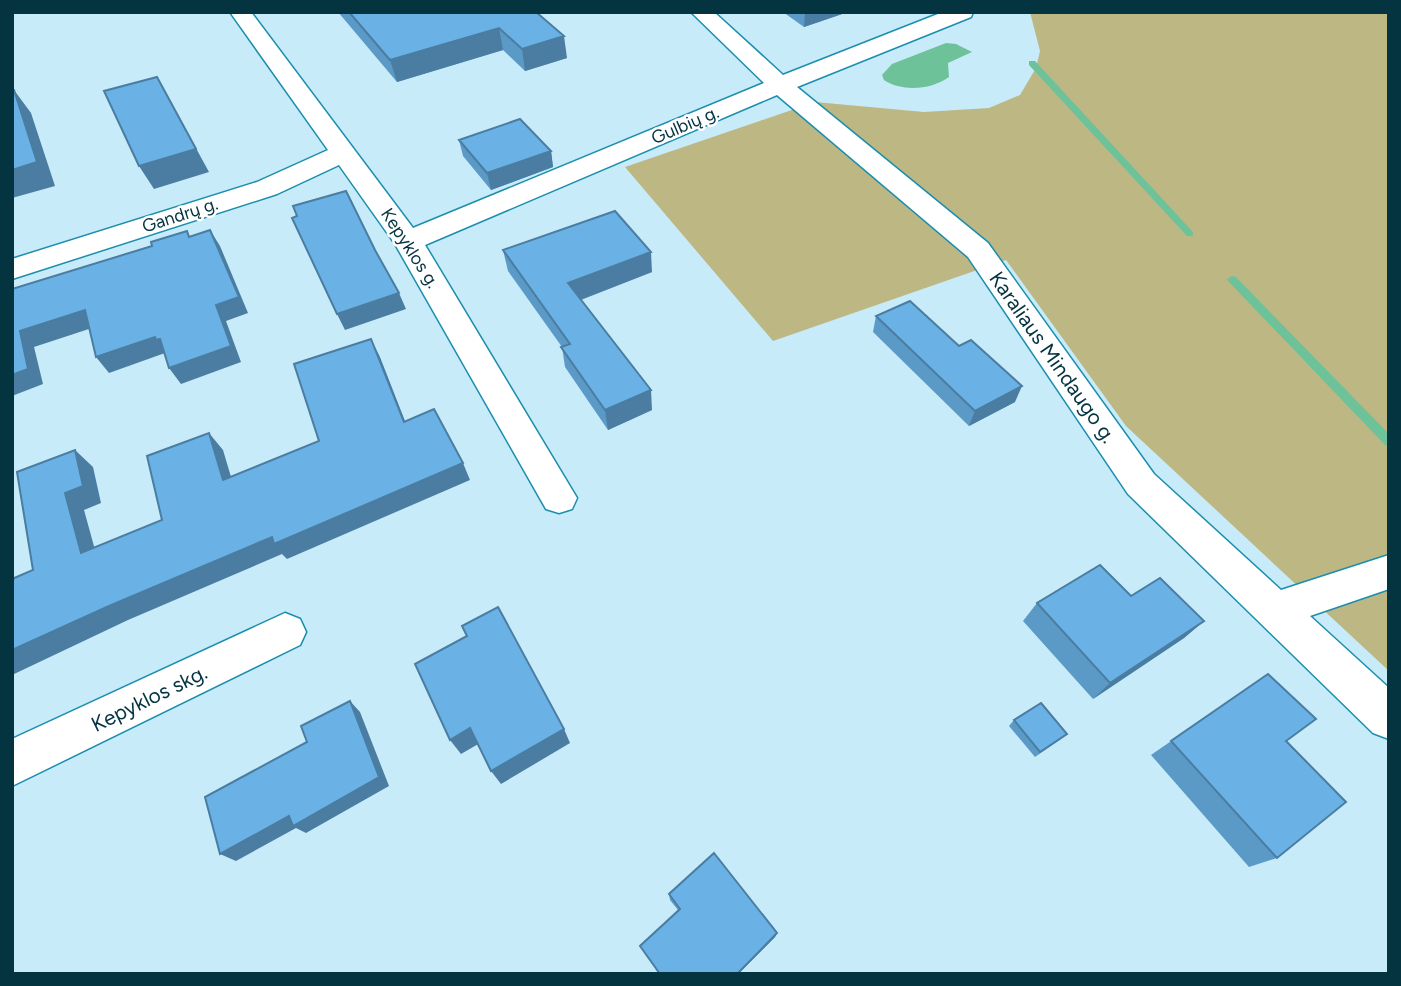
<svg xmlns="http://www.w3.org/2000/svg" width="1401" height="986" viewBox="0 0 1401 986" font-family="Figtree,sans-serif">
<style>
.green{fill:#bdb784}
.water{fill:#6dc29a}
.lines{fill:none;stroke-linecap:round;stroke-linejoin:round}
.stream{fill:#6dc29a;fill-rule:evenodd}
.street-casing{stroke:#1b8eae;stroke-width:3}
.street{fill:#fff;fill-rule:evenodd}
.wall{fill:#5b99c6}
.shaded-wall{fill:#4a7da1}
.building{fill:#6ab2e6;stroke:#4a7da1;stroke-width:2}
.labels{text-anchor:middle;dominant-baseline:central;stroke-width:5;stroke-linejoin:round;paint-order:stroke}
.far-street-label{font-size:18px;fill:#053441;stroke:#fff}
.street-label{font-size:21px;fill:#053441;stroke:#fff}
</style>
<rect width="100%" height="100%" fill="#c7ebf8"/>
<path class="green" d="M 1030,12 L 1389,12 L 1389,671 L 1126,426 L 1006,260 L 773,341 L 625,167 L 815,102 L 924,112 L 989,108 L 1020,95 L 1036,68 L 1040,51 Z"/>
<path class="water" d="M 946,43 L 956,44 L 972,52 L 948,63 L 949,77 C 931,90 902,92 884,80 L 882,75 L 892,64 Z"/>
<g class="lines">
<path class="stream" d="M 1029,61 L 1035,61 L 1193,232 L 1193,236 L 1187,236 L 1029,65 Z
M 1232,276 L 1236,277 L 1389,434 L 1389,446 L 1385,445 L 1228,281 L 1227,279 Z"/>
<defs>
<path id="street" d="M 230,12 L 251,12 L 413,228 L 764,83 L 691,12 L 714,12 L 783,75 L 943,12 L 973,12 L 971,17 L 797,87 L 988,243 L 1154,474 L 1281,590 L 1389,555 L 1389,589 L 1310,616 L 1389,688 L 1389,739 L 1373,733 L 1128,494 L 968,257 L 777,95 L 425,245 L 577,498 L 572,509 L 559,513 L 546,509 L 395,244 L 339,165 L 277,194 L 12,279 L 12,259 L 257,182 L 328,150 Z
M 285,613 L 300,619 L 306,632 L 300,645 L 12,786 L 12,739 Z"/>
</defs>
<use href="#street" class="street-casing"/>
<use href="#street" class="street"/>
</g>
<path class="wall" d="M 338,12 L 536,12 L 567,58 L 525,71 L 503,50 L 397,82 Z
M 783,12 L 848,12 L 804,27 Z
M 459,140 L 551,151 L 553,167 L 491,190 L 463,156 Z
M 503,250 L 652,272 L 581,300 L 652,410 L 608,430 L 565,367 L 562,347 L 508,271 Z
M 876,316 L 1015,402 L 969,426 L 873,332 Z
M 1131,596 L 1204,621 L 1184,638 L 1093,699 L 1023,621 L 1037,603 Z
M 1268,674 L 1286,741 L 1277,858 L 1249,867 L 1151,755 Z
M 1014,720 L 1061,739 L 1035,757 L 1009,726 Z
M 669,894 L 777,933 L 775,937 L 738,974 L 659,974 L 678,910 L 670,900 Z"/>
<path class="shaded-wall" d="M 808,12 L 848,12 L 804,27 L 805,13 Z
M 499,28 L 503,50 L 397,82 L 390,60 Z
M 564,36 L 567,58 L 525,71 L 522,49 Z
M 157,77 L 209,172 L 154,189 L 139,166 Z
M 14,90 L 31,113 L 55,186 L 12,198 Z
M 551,151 L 553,167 L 491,190 L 487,173 Z
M 210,230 L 220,246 L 248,313 L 226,321 L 241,362 L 181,384 L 169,368 L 216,305 Z
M 651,252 L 652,272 L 572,303 L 568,283 Z
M 399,293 L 406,309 L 345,330 L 337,314 Z
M 85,310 L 98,326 L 34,347 L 43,384 L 12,396 L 12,375 L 20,331 Z
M 155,337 L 160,339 L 165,353 L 109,373 L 96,357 Z
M 371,339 L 380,357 L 412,439 L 404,422 Z
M 1022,386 L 1015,402 L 969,426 L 975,411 Z
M 651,390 L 652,410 L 608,430 L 605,410 Z
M 209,433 L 223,450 L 237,497 L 223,480 Z
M 75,450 L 93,467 L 101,503 L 84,510 L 100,568 L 81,553 L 65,493 Z
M 463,463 L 470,480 L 287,559 L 282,554 L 128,620 L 12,675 L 12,650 L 109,606 L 272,537 Z
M 1204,621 L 1184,638 L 1093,699 L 1110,683 Z
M 350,701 L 360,712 L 389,786 L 306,833 L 296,828 L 236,861 L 220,854 Z
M 470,728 L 480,743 L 461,754 L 450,740 Z
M 564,729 L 570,743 L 501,784 L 491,771 Z
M 777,933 L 775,937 L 738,974 L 737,974 Z"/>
<path class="building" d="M 349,12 L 536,12 L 564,36 L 522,49 L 499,28 L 390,60 Z
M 157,77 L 196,149 L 139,166 L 104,91 Z
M 12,90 L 14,90 L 37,162 L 12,170 Z
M 520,119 L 551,151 L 487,173 L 459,140 Z
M 346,191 L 375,250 L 399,293 L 337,314 L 292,218 L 297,216 L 293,206 Z
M 615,211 L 651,252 L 568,283 L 651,390 L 605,410 L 561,347 L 570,344 L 503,250 Z
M 210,230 L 239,297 L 216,305 L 231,346 L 169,368 L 160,339 L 156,340 L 155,337 L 96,357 L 85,310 L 20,331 L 28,369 L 12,375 L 12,289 L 152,246 L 151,242 L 187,231 L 189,237 Z
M 910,301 L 959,346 L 971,340 L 1022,386 L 975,411 L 876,316 Z
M 371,339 L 404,422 L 434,409 L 463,463 L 274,544 L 272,537 L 109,606 L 12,650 L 12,579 L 33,570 L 17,472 L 75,450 L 83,486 L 65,493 L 81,553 L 162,520 L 147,456 L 209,433 L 223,480 L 319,441 L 294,364 Z
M 1100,565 L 1131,596 L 1160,578 L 1204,621 L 1110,683 L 1037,603 Z
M 498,607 L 564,729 L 491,771 L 470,728 L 450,740 L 415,664 L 467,636 L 462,626 Z
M 1268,674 L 1316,719 L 1286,741 L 1346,802 L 1277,858 L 1171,741 Z
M 350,701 L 379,777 L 293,826 L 289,816 L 220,854 L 205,797 L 307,742 L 301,726 Z
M 1041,703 L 1067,734 L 1040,752 L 1014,720 Z
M 714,853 L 777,933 L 737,974 L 660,974 L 640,946 L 680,909 L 669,894 Z"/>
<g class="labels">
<g class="far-street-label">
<text transform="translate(685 125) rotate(-23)">Gulbių g.</text>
<text transform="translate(180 215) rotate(-18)">Gandrų g.</text>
<text transform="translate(410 248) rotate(57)">Kepyklos g.</text>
</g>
<g class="street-label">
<text transform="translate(1053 357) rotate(55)">Karaliaus Mindaugo g.</text>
<text transform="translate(149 698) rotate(-26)">Kepyklos skg.</text>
</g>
</g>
<rect width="1401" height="986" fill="none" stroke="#053441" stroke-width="28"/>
</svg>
